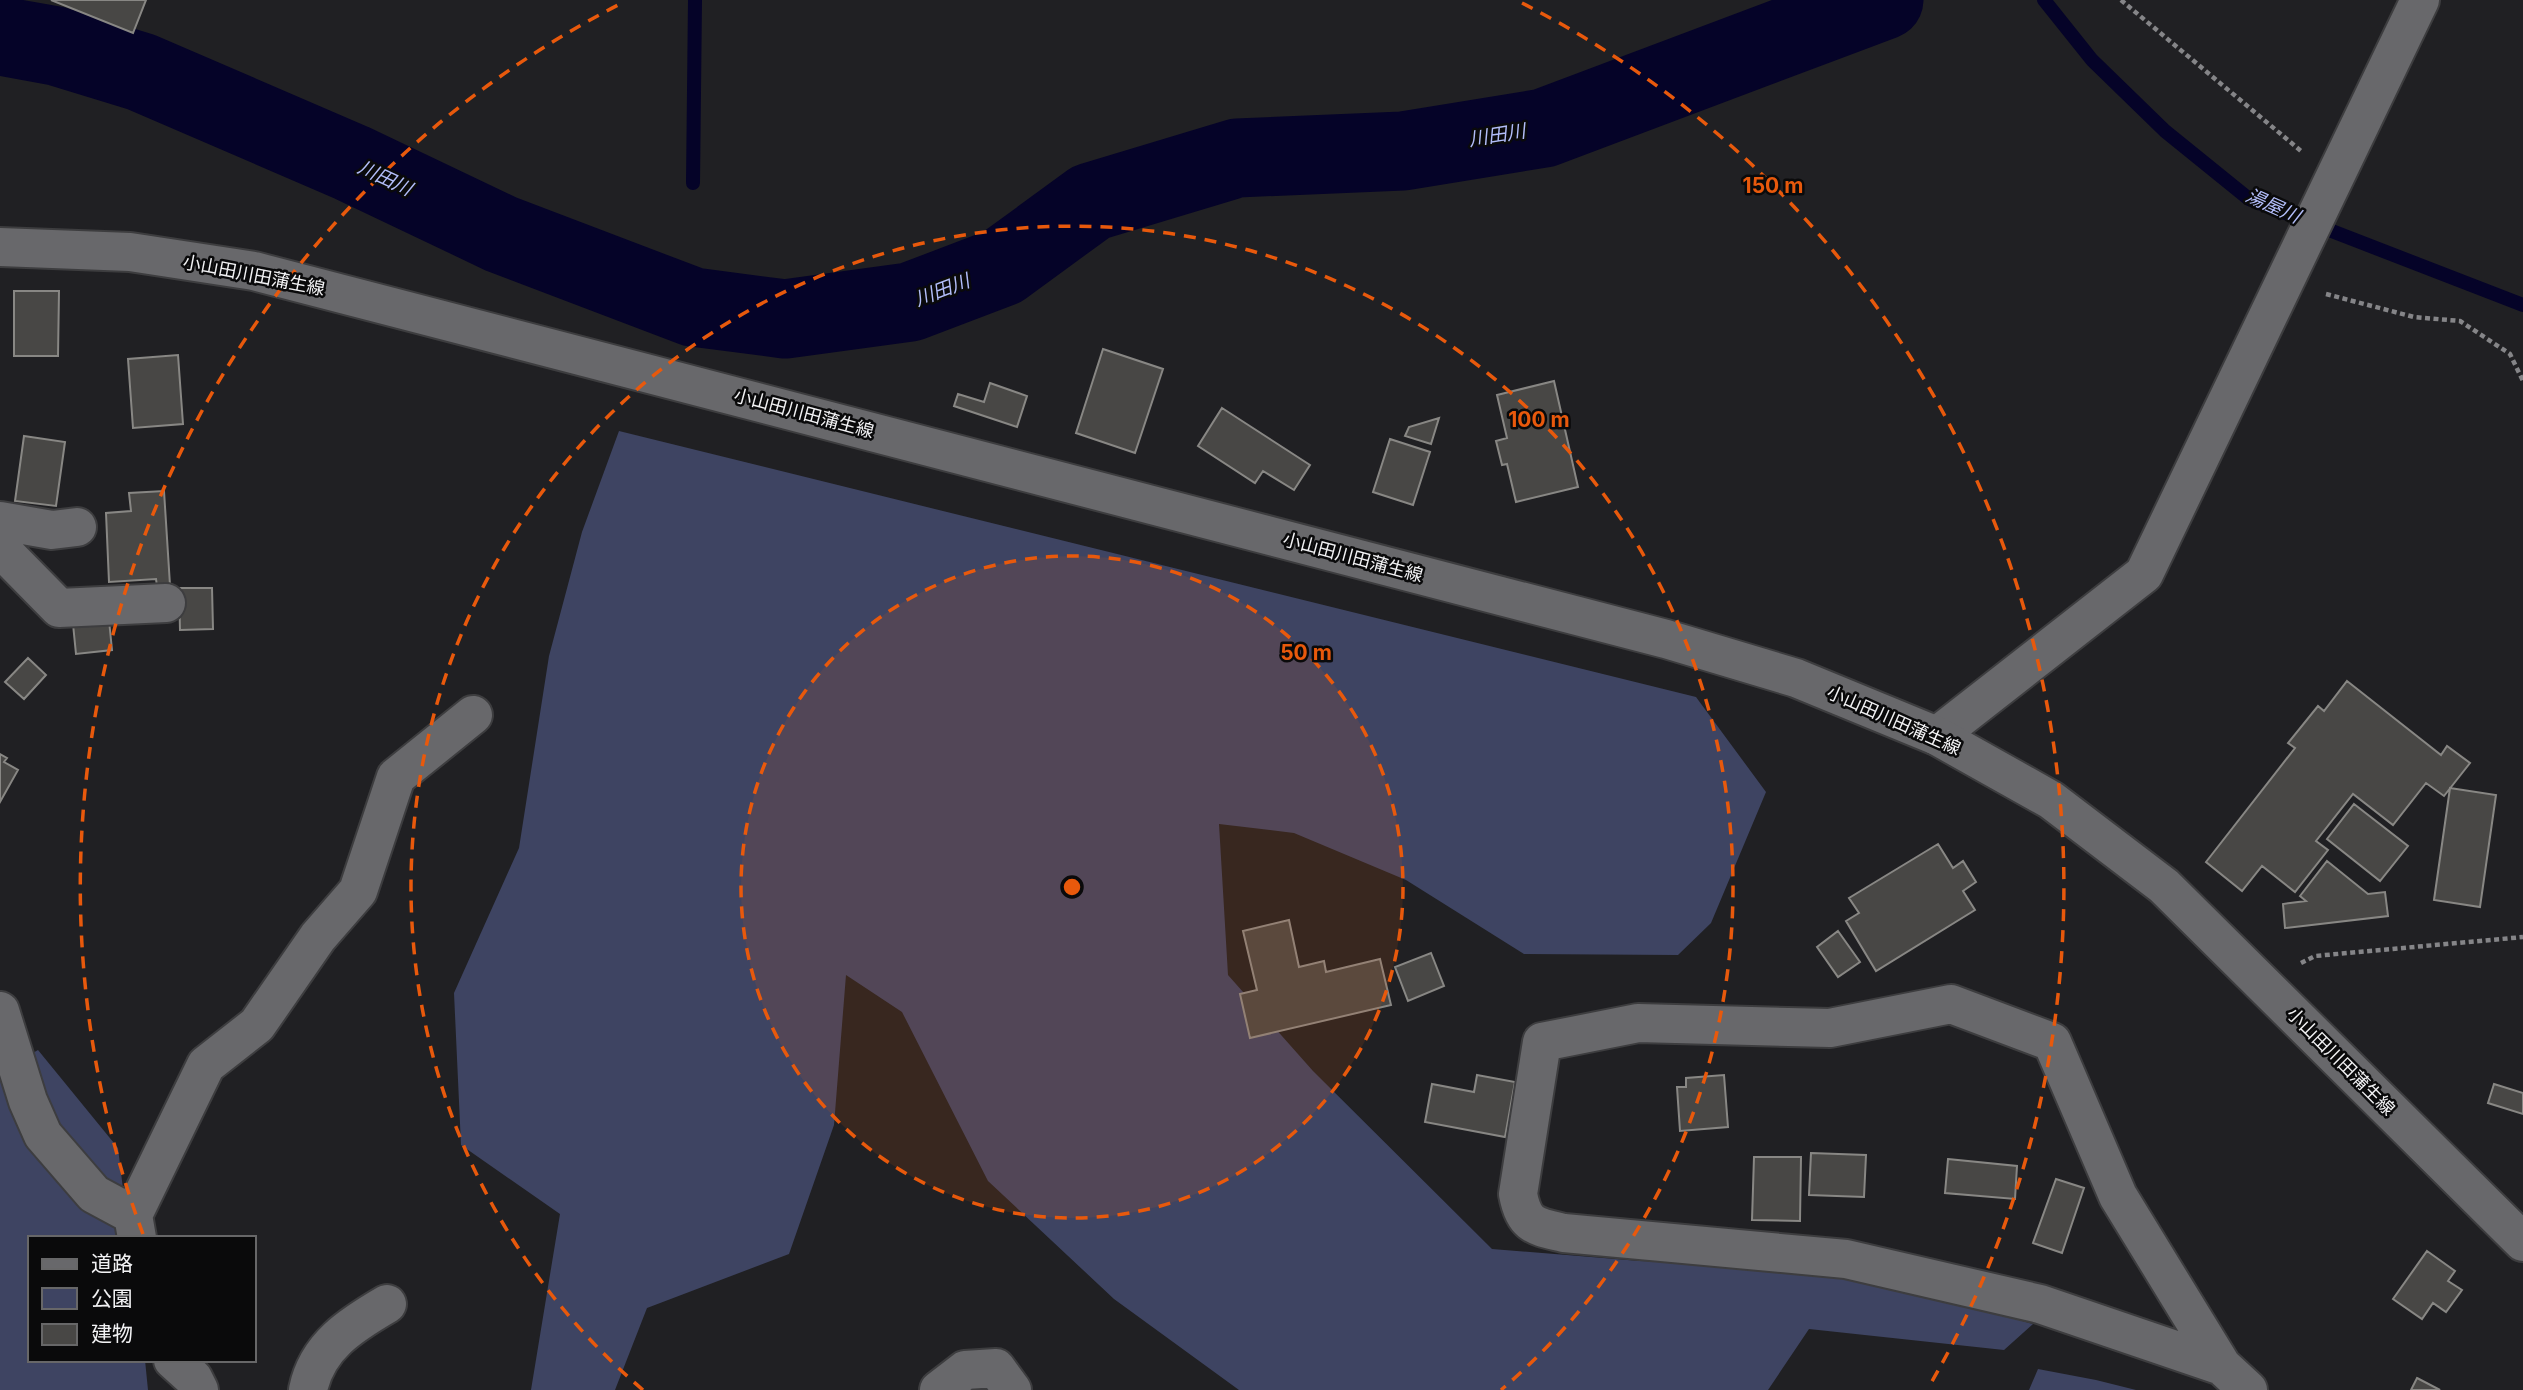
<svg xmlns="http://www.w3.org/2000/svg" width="2523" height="1390" viewBox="0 0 2523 1390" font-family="Inter,'Noto Sans JP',sans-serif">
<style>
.green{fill:#3e4462}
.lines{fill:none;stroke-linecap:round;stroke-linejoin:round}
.stream{stroke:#050328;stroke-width:14}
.river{stroke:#050328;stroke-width:79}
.building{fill:#484745;stroke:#888784;stroke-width:2}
.minor-casing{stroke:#3d3d3f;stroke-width:42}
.secondary-casing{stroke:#3d3d3f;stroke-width:42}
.path{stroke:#858588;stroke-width:4.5;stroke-dasharray:5 3.5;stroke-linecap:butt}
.minor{stroke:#68686b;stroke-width:38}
.secondary{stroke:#68686b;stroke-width:38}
.ring{fill:none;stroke:#e8590c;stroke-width:3.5;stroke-dasharray:12 9}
.labels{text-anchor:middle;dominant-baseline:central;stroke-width:5;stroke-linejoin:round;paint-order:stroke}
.street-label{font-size:18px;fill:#f2f2f4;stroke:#0a0a0b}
.water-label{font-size:19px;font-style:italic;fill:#b2bdf9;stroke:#0a0a0b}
.centre{fill:#e8590c;stroke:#0a0a0b;stroke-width:3.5}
.ring-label{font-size:21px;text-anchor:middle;font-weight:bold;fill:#e8590c;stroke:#0a0a0b;stroke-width:5;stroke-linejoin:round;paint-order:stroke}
</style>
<rect width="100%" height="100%" fill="#202023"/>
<path class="green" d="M 619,431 L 1696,697 L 1766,792 L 1711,923 L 1678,955 L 1524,954 L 1406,880 L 1294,833 L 1219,824 L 1228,975 L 1313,1071 L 1492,1249 L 1640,1261 L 1823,1266 L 2033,1324 L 2004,1350 L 1809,1329 L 1768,1390 L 1239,1390 L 1114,1299 L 988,1181 L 902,1012 L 846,975 L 834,1125 L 789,1254 L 647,1308 L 615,1390 L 531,1390 L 560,1214 L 461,1145 L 454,993 L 519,848 L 549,656 L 582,532 Z
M 38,1050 L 118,1148 L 129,1238 L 30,1238 L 30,1360 L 145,1360 L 148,1390 L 0,1390 L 0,1072 Z
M 2038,1369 L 2096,1380 L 2136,1390 L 2029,1390 Z"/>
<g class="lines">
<path class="stream" d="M 2044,0 L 2092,60 L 2165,131 L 2249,199 L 2523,305
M 693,183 L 695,0"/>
<path class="river" d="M 0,36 L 56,46 L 141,72 L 352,163 L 501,234 L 693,307 L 785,319 L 910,302 L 1002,267 L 1091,202 L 1237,158 L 1403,151 L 1544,128 L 1884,0"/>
</g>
<path class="building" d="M 51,0 L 146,0 L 133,33 Z
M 14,291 L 59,291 L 58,356 L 14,356 Z
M 1103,349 L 1163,369 L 1135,453 L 1076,433 Z
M 178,355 L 183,424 L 133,428 L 128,359 Z
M 1554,381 L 1578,487 L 1516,502 L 1507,464 L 1502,465 L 1496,441 L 1507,438 L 1497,395 Z
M 990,383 L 1027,396 L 1017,427 L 954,406 L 958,394 L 984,402 Z
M 1222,408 L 1310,465 L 1294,490 L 1263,471 L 1255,483 L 1198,446 Z
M 1439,418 L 1431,444 L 1405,436 L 1409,427 Z
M 24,436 L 65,442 L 56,506 L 15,501 Z
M 1390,439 L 1430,452 L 1413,505 L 1373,492 Z
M 164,491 L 170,585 L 157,586 L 156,579 L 109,582 L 106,513 L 131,511 L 129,493 Z
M 179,588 L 212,588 L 213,629 L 180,630 Z
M 109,620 L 112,650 L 76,654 L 73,624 Z
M 28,658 L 46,675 L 24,699 L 5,682 Z
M 2347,681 L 2441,755 L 2447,746 L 2470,763 L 2444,796 L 2426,783 L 2393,825 L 2353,794 L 2316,841 L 2328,850 L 2295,892 L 2262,866 L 2242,891 L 2206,862 L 2295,748 L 2288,743 L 2318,706 L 2324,711 Z
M 0,754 L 7,758 L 4,762 L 18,770 L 0,802 Z
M 2450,788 L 2496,795 L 2480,907 L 2434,900 Z
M 2354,804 L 2408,846 L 2380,881 L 2327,839 Z
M 1938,844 L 1953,868 L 1963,861 L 1976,882 L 1963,891 L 1975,910 L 1876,971 L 1846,921 L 1859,913 L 1849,898 Z
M 2327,861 L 2368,894 L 2385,892 L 2388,916 L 2285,928 L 2283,904 L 2306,901 L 2300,896 Z
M 1289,920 L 1299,967 L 1324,961 L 1326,972 L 1380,959 L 1391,1005 L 1250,1038 L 1240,994 L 1257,990 L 1243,931 Z
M 1838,931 L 1860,962 L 1838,977 L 1817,947 Z
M 1431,953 L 1444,986 L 1408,1001 L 1395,967 Z
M 1477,1075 L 1515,1082 L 1505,1137 L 1425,1122 L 1432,1084 L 1474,1092 Z
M 1724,1075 L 1728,1127 L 1680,1131 L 1677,1087 L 1686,1087 L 1686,1078 Z
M 2494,1084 L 2523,1093 L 2523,1114 L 2488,1103 Z
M 1811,1153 L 1866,1155 L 1864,1197 L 1809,1195 Z
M 1754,1157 L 1801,1157 L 1800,1221 L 1752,1220 Z
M 1948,1159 L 2017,1166 L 2015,1199 L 1945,1193 Z
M 2056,1179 L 2084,1188 L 2062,1253 L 2033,1243 Z
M 2427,1251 L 2455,1271 L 2448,1281 L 2462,1290 L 2446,1312 L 2433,1303 L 2422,1319 L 2393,1299 Z
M 2417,1378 L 2440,1390 L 2411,1390 Z"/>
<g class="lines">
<defs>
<path id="minor" d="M 0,521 L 52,530 L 77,527
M 0,548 L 59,608 L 166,603
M 1937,736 L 2144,574 L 2420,0
M 0,1011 L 28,1101 L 43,1135 L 94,1194 L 133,1215 L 137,1238
M 133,1215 L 206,1065 L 257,1025 L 318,937 L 358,891 L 396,777 L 473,715
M 173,1360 L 193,1378 L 199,1390
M 2222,1366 L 2040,1304 L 1846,1259 L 1564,1233 C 1535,1226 1524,1226 1518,1194 L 1542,1042 L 1638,1023 L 1830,1028 L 1951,1004 L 2052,1042 L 2118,1196 L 2222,1366 L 2248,1390
M 308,1390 C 317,1346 351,1325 387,1304
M 939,1390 L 965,1370 L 996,1368 L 1012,1390"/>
<path id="secondary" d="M 0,247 L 130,252 L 254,271 L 1666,639 L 1796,678 L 1937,736 L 2051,800 L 2164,886 L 2523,1242"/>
</defs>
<use href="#minor" class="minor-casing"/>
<use href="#secondary" class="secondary-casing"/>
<path class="path" d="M 2121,0 L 2301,151
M 2326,294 L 2414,317 L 2460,321 L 2510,354 L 2523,381
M 2301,963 L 2315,956 L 2523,937"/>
<use href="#minor" class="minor"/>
<use href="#secondary" class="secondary"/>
</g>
<circle cx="1072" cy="887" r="331" fill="#e8590c" fill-opacity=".12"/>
<g class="ring">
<circle cx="1072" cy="887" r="331"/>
<path d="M643 1390A661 661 0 1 1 1501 1390"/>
<path d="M143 1234A992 992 0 0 1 622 3M1522 3A992 992 0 0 1 1931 1383"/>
</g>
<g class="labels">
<g class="street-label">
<text transform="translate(254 275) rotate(11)">小山田川田蒲生線</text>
<text transform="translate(804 413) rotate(15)">小山田川田蒲生線</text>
<text transform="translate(1353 557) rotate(15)">小山田川田蒲生線</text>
<text transform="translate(1894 720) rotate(24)">小山田川田蒲生線</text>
<text transform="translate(2341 1061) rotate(45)">小山田川田蒲生線</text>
</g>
<g class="water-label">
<text transform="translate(1497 135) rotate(-9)">川田川</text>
<text transform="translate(385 178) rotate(25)">川田川</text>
<text transform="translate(2273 206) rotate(24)">湯屋川</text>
<text transform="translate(942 290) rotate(-21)">川田川</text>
</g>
</g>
<circle cx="1072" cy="887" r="10" class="centre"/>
<g class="ring-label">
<text x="1773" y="193">150 m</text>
<text x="1539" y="427">100 m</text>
<text x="1306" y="660">50 m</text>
</g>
<rect x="28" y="1236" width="228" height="126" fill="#0a0a0b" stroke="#676768" stroke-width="2"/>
<rect x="42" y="1259" width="35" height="10" fill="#68686b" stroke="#676768" stroke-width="2"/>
<text x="91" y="1271" font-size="21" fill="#f2f2f4">道路</text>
<rect x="42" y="1288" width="35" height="21" fill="#3e4462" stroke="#676768" stroke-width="2"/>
<text x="91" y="1306" font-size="21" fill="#f2f2f4">公園</text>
<rect x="42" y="1324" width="35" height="21" fill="#484745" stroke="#676768" stroke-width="2"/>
<text x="91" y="1341" font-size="21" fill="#f2f2f4">建物</text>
</svg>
